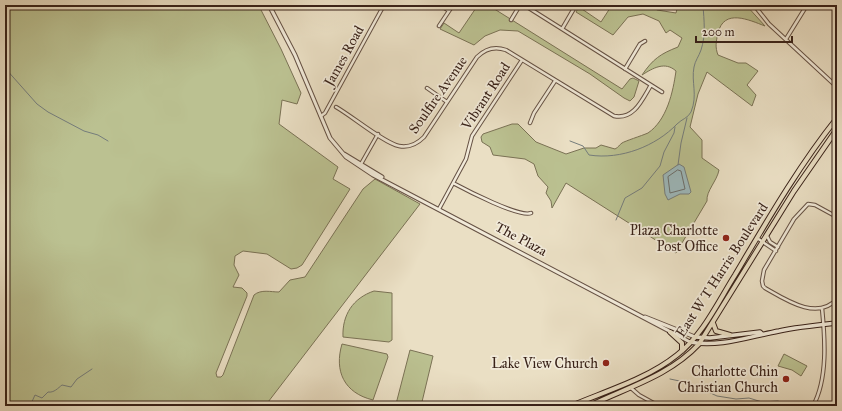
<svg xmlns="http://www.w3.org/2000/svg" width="842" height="411" viewBox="0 0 842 411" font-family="'IM FELL Great Primer',serif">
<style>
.green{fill:#bbc191;stroke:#7a7255}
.water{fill:#9dbabe;stroke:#757d7c}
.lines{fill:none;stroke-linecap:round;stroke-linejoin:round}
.shore{stroke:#6b6e6c;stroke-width:1}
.stream{stroke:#757d7c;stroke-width:1}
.minor-casing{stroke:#655144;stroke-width:4.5}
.tertiary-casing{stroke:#655144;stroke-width:5}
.secondary-casing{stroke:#392219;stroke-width:5.5}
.primary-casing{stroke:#392219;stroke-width:6}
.minor{stroke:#f1ead9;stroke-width:2.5}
.tertiary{stroke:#f1ead9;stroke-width:3}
.secondary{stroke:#f1ead9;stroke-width:3.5}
.primary{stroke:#eadfc4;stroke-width:4}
.poi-dot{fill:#8f2418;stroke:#f1ead9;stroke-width:1.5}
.labels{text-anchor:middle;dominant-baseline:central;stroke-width:3.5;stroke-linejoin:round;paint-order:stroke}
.street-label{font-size:14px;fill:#392219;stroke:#f1ead9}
.poi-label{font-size:14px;fill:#392219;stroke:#f1ead9;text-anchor:end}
</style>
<rect width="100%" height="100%" fill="#eadfc4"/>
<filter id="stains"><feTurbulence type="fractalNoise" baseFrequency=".005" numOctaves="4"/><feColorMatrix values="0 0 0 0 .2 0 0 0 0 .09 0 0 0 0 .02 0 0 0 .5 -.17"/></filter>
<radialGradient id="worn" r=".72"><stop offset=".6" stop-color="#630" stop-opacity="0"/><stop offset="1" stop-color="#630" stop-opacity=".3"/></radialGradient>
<path class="green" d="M 5,5 L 258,5 L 260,8 L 281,49 L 301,93 L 297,104 L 282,100 L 279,124 L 338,167 L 333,179 L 350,189 L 302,265 L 297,268 L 291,269 L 267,254 L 243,251 L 235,256 L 234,265 L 239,275 L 233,287 L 242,288 L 247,293 L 247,296 L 216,373 L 217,377 L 221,377 L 223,375 L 254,295 C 261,289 271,292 279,292 L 290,280 L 305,277 L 363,189 L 375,179 L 420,204 L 265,406 L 5,406 Z
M 478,5 L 488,5 L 622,89 L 630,79 L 633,78 L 639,81 L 634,97 L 630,101 L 624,98 L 590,74 L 518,31 L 500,30 L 485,36 L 474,45 L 440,29 L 444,23 L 459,33 Z
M 612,5 L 651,5 L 657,10 L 676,13 L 678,5 L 746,5 L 765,26 C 749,20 724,8 718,33 C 716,42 715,47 718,55 L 738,63 L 746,63 L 758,71 L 747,85 L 756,95 L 752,106 L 707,72 L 698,94 L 690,127 L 702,140 L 702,158 L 719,170 C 717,181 706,191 707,201 L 676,253 L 566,183 L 552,208 L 551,201 L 546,193 L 548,187 L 538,176 L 534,164 L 525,159 L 493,155 L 490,147 L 482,142 L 481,137 L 483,134 L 512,124 L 518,124 L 536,142 L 566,154 L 584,148 L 596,148 L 601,145 L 615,149 C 619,147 619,145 622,143 C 625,141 641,136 648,133 C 667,120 673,92 676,71 C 665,61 653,68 642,75 C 653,59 660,54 678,47 L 682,38 L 670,30 L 666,33 L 659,21 L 643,14 L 628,17 L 613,35 L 576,12 L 579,7 L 601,22 Z
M 374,291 L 392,293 L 392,340 L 389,342 L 343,337 C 342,315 353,298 374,291 Z
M 342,344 L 387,354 L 388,357 L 373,400 C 344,393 334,371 342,344 Z
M 410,350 L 433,356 L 421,406 L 396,404 Z
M 784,354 L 807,366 L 801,376 L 792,370 L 778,366 Z"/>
<path class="water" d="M 679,164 L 684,167 L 691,192 L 689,194 L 680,194 L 668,200 L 665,194 L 663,175 Z"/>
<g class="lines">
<path class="shore" d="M 678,170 L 681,171 L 685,189 L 670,193 L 668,177 Z"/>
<path class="stream" d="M 5,68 L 37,104 L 48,112 L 84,131 L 98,135 L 108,141
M 570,141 L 583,146 L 589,155 C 621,160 656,146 677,124 C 682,119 688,118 691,112 C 698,95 691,82 694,67 C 695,61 699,56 701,50 C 706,35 704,21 703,5
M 678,165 L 681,143 L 687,118
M 616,220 L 625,198 L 642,188 L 660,166 L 664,152 L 674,133 L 675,127
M 670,379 L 689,383 L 717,396 L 736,399 L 749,398 L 762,402 L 778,401 L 788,406
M 30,406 L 35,395 L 42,398 L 48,392 C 54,393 58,388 62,385 L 71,387 L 77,379 L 92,369"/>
<defs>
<path id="minor" d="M 440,5 L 449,11
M 524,5 L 662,92
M 754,5 L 769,24 L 837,87
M 511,20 L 520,5
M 439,26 L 453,5
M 562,29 L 576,5
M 786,39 L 807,5
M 625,69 L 640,44 L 645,41
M 427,88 L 447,102
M 336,107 C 352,116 384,143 399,146 C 409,148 417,144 424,137 L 477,57 C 485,49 495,46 506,50 L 614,116 C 634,120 642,100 651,85
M 321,116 L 325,113 L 384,5
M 530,123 L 534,113 L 555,81
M 361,164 L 378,134
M 453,183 C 466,190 520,218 531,213
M 439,209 L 466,159 L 472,136 L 522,60
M 837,217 L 815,205 L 808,204 L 794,219 L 764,270 L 762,281 L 763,286 L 765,288 C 786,300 817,321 837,299
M 767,236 L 770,242 L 778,247
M 757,238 L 776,251
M 631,388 L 639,395 L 659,406
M 813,406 C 828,379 825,338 822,308"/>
<path id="tertiary" d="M 269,5 L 295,55 L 330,138 L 346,157 L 373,175 L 690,342
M 344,154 L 382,177
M 645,317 L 695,337"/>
<path id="secondary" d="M 695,337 L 710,338 L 760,332 L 762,334
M 690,342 C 719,348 751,336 779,331 C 798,327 818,325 837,323"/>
<path id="primary" d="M 713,323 L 716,331 L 730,335
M 670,332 L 682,343 L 682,351
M 571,406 C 606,391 647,379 677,355 C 703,335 718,302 735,275 C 767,221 798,167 837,118
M 589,406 C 628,387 669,376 699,344 L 794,191 L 837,129"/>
</defs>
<use href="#minor" class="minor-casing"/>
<use href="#tertiary" class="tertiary-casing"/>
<use href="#secondary" class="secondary-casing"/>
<use href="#primary" class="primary-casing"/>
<use href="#minor" class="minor"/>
<use href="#tertiary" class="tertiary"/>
<use href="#secondary" class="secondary"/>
<use href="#primary" class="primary"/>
</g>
<g class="poi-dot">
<circle cx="726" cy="238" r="4"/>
<circle cx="606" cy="363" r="4"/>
<circle cx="786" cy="379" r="4"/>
</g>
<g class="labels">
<g class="street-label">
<text transform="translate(344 56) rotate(-61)">James Road</text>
<text transform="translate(438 95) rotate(-55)">Soulfire Avenue</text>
<text transform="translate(486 96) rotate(-57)">Vibrant Road</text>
<text transform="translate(521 239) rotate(28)">The Plaza</text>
<text transform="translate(722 270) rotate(-57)">East W T Harris Boulevard</text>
</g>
<g class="poi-label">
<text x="718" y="230">Plaza Charlotte<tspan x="718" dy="16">Post Office</tspan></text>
<text x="598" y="363">Lake View Church</text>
<text x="778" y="371">Charlotte Chin<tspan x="778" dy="16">Christian Church</tspan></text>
</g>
</g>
<rect width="842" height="411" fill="none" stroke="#eadfc4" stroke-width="20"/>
<rect x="6" y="6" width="830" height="399" fill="none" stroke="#392219" stroke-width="2"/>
<rect x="10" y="10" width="822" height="391" fill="none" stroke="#392219"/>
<path d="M696 36v6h96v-6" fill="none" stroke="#392219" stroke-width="2"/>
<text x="702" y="36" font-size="12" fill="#392219" stroke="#f1ead9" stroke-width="3" paint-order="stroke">200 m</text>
<rect width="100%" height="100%" filter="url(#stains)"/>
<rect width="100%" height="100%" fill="url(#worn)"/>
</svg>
